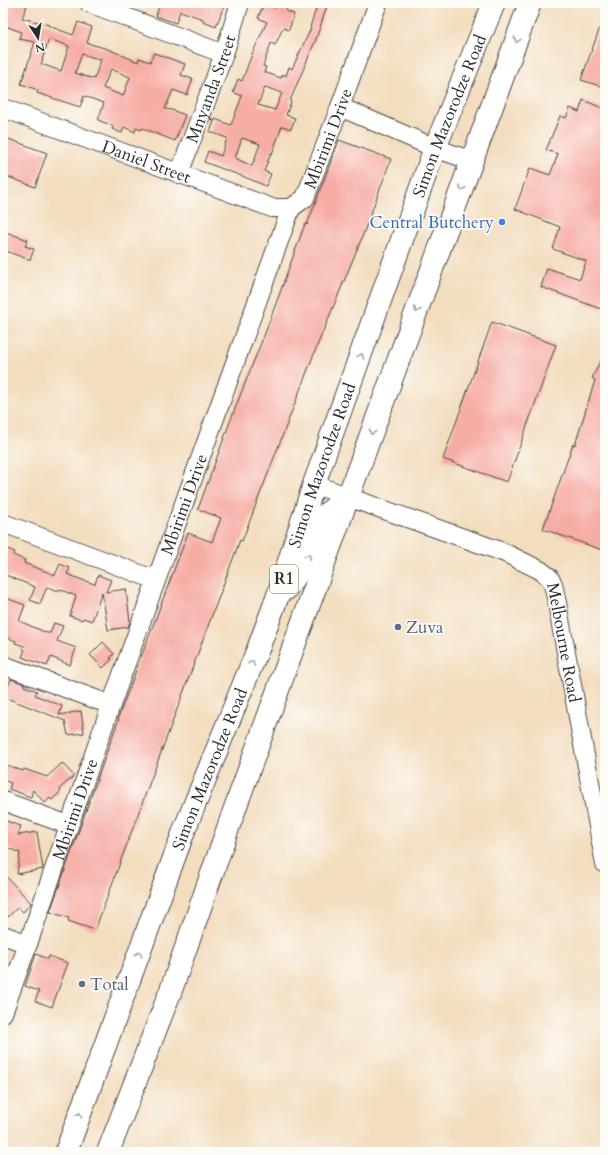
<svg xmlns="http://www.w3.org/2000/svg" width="608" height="1155" viewBox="0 0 608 1155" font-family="Cardo,serif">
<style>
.building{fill:#f6ada6;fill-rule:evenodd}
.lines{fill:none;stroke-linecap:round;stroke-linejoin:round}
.minor-casing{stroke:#494641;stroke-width:20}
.highway-casing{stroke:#494641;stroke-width:24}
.minor{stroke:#fff;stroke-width:18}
.highway{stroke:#fff;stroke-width:22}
.oneway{stroke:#a0a0a0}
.shop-dot{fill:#3f7fe0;stroke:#fdfcf7;stroke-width:1.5}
.service-dot{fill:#5c6f8a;stroke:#fdfcf7;stroke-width:1.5}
.labels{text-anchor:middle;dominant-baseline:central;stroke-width:3.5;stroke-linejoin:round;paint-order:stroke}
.shield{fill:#fdfcf7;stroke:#6a6a68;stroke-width:1}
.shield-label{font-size:16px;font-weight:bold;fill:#2b2b2b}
.street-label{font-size:17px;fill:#2b2b2b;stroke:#fdfcf7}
.shop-label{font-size:17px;fill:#366cbe;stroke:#fdfcf7;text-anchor:end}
.service-label{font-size:17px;fill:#4e5e75;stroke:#fdfcf7;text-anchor:start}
</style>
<rect width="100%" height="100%" fill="#fdfcf7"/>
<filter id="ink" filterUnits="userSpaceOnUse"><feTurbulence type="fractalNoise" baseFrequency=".025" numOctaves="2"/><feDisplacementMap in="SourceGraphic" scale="8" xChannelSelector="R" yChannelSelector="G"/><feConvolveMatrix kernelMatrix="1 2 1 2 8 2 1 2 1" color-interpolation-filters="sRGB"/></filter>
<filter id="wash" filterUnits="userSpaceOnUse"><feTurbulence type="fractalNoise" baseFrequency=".012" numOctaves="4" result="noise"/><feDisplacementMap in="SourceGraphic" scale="16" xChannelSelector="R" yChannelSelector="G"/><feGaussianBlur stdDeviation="0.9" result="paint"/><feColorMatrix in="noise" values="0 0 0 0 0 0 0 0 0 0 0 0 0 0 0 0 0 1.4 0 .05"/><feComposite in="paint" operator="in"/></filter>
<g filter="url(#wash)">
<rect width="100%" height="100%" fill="#f3ddbf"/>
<g id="blocks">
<path class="building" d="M 3,3 L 28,3 L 22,18 L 49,25 L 49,26 L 73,35 L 78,22 L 92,27 L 87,43 L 108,49 L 138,62 L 139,58 L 150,62 L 154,53 L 185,64 L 181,75 L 193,79 L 187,95 L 173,90 L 165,109 L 172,110 L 185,115 L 175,141 L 142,128 L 141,130 L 136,128 L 135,132 L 124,127 L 122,133 L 112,129 L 113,126 L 98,120 L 104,103 L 84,96 L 80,107 L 37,93 L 38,90 L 21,84 L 35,42 L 19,39 L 21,32 L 3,25 ZM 49,39 L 69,46 L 61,71 L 41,64 L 43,60 L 42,60 ZM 82,54 L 101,60 L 94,79 L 75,73 ZM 111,69 L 130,77 L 123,96 L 103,88 Z
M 160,3 L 225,3 L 216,27 L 203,22 L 203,19 L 180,11 L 176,23 L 156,16 Z
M 277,3 L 289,3 L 286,11 L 294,14 L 289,30 L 283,28 L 275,45 L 271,43 L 263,66 L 266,67 L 264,72 L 281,78 L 283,74 L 286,76 L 289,67 L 292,69 L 311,28 L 310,27 L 318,3 L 328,3 L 316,39 L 290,101 L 291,102 L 286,115 L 295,118 L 291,129 L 282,126 L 272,154 L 271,153 L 264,171 L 271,174 L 266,186 L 242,176 L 204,162 L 208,151 L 221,156 L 227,138 L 210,132 L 215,119 L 231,125 L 242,96 L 233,92 L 238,79 L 242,81 L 252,54 L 267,22 L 258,18 L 264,4 L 275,8 ZM 265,87 L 282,93 L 275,110 L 258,105 ZM 242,138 L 260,144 L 252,166 L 235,158 Z
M 604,16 L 605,17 L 605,72 L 600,86 L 581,80 Z
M 583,100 L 605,109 L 605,297 L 601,309 L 541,287 L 547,268 L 580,279 L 586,261 L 553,249 L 560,227 L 515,209 L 530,168 L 550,175 L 558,154 L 546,150 L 560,116 L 566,118 L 570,108 L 579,112 Z
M 3,137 L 47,153 L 35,187 L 3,175 Z
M 339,140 L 391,159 L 361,240 L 315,351 L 242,541 L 240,540 L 95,930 L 68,921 L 69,918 L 50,912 L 119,718 L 118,718 L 188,533 L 212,542 L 221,518 L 198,509 L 234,411 L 267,328 L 305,224 L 307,225 Z
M 3,231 L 28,240 L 25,246 L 34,249 L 30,260 L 3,250 Z
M 492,322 L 556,345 L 507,482 L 443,459 Z
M 605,352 L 605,551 L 543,529 L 573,444 L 575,445 L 595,380 L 592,378 Z
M 3,547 L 15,552 L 13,555 L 25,560 L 24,563 L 55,575 L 60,564 L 70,568 L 67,574 L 85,581 L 95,584 L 98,575 L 111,580 L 106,592 L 126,589 L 130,622 L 128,627 L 108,630 L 102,592 L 92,621 L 83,618 L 82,620 L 70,616 L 76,596 L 59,589 L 58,591 L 47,587 L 40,604 L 30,600 L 35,587 L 3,574 Z
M 3,597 L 25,605 L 19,621 L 47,633 L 50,633 L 54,623 L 63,626 L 57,641 L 76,648 L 70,665 L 51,657 L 47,666 L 22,657 L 25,650 L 23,649 L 24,646 L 15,643 L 16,641 L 3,636 Z
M 103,642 L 114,654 L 110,658 L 112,659 L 103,668 L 90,655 Z
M 11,679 L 25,684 L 24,686 L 37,691 L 35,695 L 62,706 L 59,715 L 81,711 L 84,733 L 68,735 L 65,721 L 4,697 Z
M 62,763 L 74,776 L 59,789 L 61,791 L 52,800 L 50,798 L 45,803 L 33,790 L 31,797 L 9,789 L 11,783 L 3,780 L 3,764 L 23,771 L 24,769 L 47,777 Z
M 3,820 L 21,826 L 18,835 L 37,832 L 43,869 L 17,874 L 20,853 L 3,846 Z
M 3,873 L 31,903 L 23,912 L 18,907 L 8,917 L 3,911 Z
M 36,954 L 48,959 L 49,956 L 68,963 L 52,1007 L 35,1001 L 39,991 L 25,986 Z"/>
</g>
</g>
<g filter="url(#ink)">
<use href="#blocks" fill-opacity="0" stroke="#494641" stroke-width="1"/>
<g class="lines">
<defs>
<g id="minor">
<path d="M 89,3 L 224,54"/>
<path d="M 340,107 L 435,148 L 472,161"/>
<path id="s1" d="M 3,108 L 272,208 L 291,208"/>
<path id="s2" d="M 179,174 L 224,54 L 240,3"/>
<path id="s3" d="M 314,484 L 348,497 L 503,552 L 540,570 L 549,577 L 553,584 L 556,598 L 605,864"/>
<path d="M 3,523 L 156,580"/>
<path d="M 3,665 L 111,705"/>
<path d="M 3,801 L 68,825"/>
<path d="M 3,935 L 28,944"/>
<path id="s4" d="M 3,1013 L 28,944 L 111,705 L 291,208 L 305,198 L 340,107 L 378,3"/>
</g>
<g id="highway">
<path d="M 286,589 L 304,565 L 326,514 L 339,504"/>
<path id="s5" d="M 66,1152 L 185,828 L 258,649 L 277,598 L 314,484 L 435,148 L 494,3"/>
<path d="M 108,1152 L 171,990 L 234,811 L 348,497 L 530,3"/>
</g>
</defs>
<use href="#minor" class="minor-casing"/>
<use href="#highway" class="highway-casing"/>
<use href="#minor" class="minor"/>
<use href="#highway" class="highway"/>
</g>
<defs><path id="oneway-chevron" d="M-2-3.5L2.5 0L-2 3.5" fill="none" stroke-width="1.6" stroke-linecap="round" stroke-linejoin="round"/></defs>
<g class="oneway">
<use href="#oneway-chevron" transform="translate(517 40) rotate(110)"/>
<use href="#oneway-chevron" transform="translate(462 188) rotate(110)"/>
<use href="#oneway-chevron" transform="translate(417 310) rotate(110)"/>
<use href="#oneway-chevron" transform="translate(361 356) rotate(-70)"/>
<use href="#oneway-chevron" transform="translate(372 432) rotate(110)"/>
<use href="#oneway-chevron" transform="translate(308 556) rotate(-67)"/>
<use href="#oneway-chevron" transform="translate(252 663) rotate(-68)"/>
<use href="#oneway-chevron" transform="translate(139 954) rotate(-70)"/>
<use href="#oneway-chevron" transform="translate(79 1115) rotate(-70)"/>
</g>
</g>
<circle class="shop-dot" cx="502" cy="222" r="4"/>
<g class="service-dot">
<circle cx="398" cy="627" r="4"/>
<circle cx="82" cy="984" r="4"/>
</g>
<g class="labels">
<rect class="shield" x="270" y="565" width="28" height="28" rx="3"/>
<g class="shield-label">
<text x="284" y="579">R1</text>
</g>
<g class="street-label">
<text stroke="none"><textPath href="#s2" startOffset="91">Mnyanda Street</textPath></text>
<text stroke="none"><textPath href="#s5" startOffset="1105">Simon Mazorodze Road</textPath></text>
<text stroke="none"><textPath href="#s4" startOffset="936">Mbirimi Drive</textPath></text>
<text stroke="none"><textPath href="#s1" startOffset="153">Daniel Street</textPath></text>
<text stroke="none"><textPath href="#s5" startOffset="733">Simon Mazorodze Road</textPath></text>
<text stroke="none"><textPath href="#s4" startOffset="540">Mbirimi Drive</textPath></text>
<text stroke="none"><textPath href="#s3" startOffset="321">Melbourne Road</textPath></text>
<text stroke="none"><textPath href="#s5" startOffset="409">Simon Mazorodze Road</textPath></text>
<text stroke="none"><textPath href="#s4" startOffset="216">Mbirimi Drive</textPath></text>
</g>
<g class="shop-label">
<text x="494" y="222">Central Butchery</text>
</g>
<g class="service-label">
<text x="406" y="627">Zuva</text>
<text x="90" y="984">Total</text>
</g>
</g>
<rect width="608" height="1155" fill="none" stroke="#fdfcf7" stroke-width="16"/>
<g transform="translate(38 38) rotate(168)" stroke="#fdfcf7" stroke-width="3" paint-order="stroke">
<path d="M0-3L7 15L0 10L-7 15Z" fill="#2b2b2b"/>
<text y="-6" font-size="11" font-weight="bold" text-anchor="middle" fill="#2b2b2b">N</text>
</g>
</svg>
